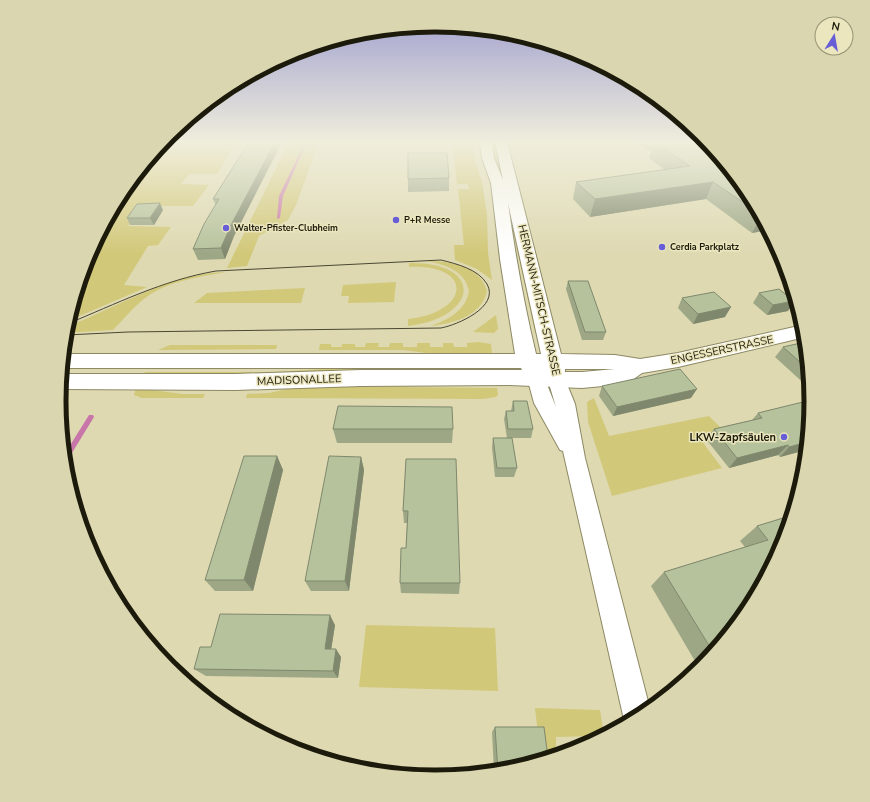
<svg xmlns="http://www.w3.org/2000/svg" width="870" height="802" viewBox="0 0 870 802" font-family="'Nunito Sans',sans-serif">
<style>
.green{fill:#d2c879}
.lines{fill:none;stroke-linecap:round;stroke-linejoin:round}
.stream{fill:#c876aa;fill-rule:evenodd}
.street-casing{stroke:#8d8964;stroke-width:2}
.secondary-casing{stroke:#8d8964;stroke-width:2}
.street{fill:#fff;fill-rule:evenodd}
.secondary{fill:#fff;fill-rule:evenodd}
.tram{stroke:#4a4732;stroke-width:1}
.wall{fill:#9da786}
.shaded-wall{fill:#7f886d}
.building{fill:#b6c29c;stroke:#7f886d}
.poi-dot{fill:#675ed7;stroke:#ebe6be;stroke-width:1.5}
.labels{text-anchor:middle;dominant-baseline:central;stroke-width:3;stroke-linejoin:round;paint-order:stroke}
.far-poi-label{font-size:9px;font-weight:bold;fill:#1c1a0b;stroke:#ebe6be;text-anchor:start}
.street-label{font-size:11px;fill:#1c1a0b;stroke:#ebe6be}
.poi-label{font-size:11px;font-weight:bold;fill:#1c1a0b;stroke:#ebe6be;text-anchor:end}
.rim{fill:none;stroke:#1c1a0b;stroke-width:5}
</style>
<rect width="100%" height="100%" fill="#ded9b1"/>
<path class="green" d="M 164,142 L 237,142 L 217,174 L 189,174 L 181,184 L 209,185 L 193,206 L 142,206 L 128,226 L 171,227 L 158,245 L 148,246 L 124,285 L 147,287 L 68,321 L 88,257 L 122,192 Z
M 289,142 L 319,142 L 296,205 L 288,220 L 259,236 L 247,266 L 227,268 Z
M 452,142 L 473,142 L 475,161 L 482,182 L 487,214 L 488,253 L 492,280 L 477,269 L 455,260 L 454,245 L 464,245 L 458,189 L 469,189 L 468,184 L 457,184 Z
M 490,142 L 493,142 L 498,163 L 502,172 L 540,333 L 535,333 L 506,198 Z
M 426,261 C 449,261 480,265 487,291 C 481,317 453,323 431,326 C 447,320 466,311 469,291 C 465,271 445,264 426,261 Z
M 409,263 C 486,262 478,318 408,326 L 408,319 C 471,312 474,264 409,267 Z
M 227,272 C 203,276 169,281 148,296 C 135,305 124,319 113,330 L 66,333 L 66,327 C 119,307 169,273 227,272 Z
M 396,282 L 394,302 L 348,303 L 349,296 L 341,296 L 343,285 Z
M 305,288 L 301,303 L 194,303 L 207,293 Z
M 496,315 L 498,329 L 494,333 L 473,332 Z
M 479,342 L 491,344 L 492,353 L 434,354 L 403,350 L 319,350 L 320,344 L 331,344 L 331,347 L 342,347 L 342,344 L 355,344 L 355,347 L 365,347 L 366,343 L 379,343 L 378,347 L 389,347 L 390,343 L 403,343 L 403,347 L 417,347 L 417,343 L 430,343 L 430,347 L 443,347 L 443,343 L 453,343 L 454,347 L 467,347 L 467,343 Z
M 170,345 L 277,345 L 276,349 L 158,350 Z
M 494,367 L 495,370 L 361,370 L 290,375 L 142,376 L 145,372 L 273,372 L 339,368 Z
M 301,386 L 495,388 L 497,388 L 498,395 L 496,397 L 483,399 L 246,398 L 247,394 L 269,393 Z
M 136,388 L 183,394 L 205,394 L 203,398 L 142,398 L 134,395 Z
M 594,398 L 609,436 L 709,416 L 727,434 L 701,440 L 722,468 L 612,496 L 588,422 L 587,402 Z
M 366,625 L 495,628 L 498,691 L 359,687 Z
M 535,708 L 600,710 L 604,735 L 595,740 L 594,736 L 556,737 L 556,755 L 541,760 Z"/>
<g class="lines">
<path class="stream" d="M 305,142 L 307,142 L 283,196 L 280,218 L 277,219 L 279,196 Z
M 89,415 L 93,415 L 94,417 L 67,461 L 65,462 L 64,455 Z"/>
<defs>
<path id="street" d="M 536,370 L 542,372 L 556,407 L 547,377 L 550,372 L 556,370 L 562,372 L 575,404 L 585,458 L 650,709 L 625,724 L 563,451 L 560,450 L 534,403 L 527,377 L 530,372 Z"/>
<path id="secondary" d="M 480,142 L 492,142 L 494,158 L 503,180 L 495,142 L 507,142 L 561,354 L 615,355 L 640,359 L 678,353 L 803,325 L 805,337 L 678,367 L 642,373 L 631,381 L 624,384 L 582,388 L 509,385 L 361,386 L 236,390 L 60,389 L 62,374 L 236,374 L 361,370 L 522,370 L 521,368 L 62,368 L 64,354 L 515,354 L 500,259 L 491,183 L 482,158 ZM 508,203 L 541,354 L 536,354 C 524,304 515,254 508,203 ZM 565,369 L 615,369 L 582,372 L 565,372 Z"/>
</defs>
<use href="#street" class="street-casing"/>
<use href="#secondary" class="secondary-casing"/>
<use href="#street" class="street"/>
<use href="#secondary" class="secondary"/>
<path class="tram" d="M 66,335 L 128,332 L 441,328 C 457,325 500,307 487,284 C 478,269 457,264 441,260 L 216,271 C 163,280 116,304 67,324"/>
</g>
<path class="wall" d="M 249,142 L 282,142 L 234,236 L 225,259 L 198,260 L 193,249 L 216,205 L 213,199 Z
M 637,142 L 706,142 L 748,192 L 768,230 L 752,233 L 706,199 L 590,217 L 573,199 L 576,182 L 665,170 L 649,158 L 651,152 Z
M 449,178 L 449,191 L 408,192 L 408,179 Z
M 163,210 L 154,225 L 130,225 L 127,218 Z
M 568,281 L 606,332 L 603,340 L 582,340 L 566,289 Z
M 759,293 L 788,311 L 767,315 L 753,303 Z
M 682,298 L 725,317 L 693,324 L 678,308 Z
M 805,342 L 810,389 L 775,357 L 783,347 Z
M 602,386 L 691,398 L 613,416 L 599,396 Z
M 810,396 L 811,401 L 806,450 L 780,457 L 778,455 L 729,468 L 706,439 L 714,429 L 752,420 L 758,413 L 809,401 L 807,400 Z
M 513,401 L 533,429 L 531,438 L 507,438 L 504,419 L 506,411 L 511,411 Z
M 333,429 L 453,429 L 452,443 L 337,443 Z
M 493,438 L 517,468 L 514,477 L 495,477 L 492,448 Z
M 277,456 L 283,470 L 253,591 L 215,591 L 205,580 Z
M 361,457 L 364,470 L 349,591 L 311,591 L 305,581 Z
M 406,459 L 460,583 L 459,594 L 401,593 L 400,583 L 406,548 L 407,523 L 404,523 L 403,511 Z
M 783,518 L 748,610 L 699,668 L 651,586 L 664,572 L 745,547 L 740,541 L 757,526 Z
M 335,625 L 331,649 L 341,657 L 338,678 L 206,676 L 194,669 L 211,647 Z
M 495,727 L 508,770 L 494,771 L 492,732 Z"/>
<path class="shaded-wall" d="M 275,142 L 282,142 L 234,236 L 225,259 L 221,248 L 231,225 Z
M 713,182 L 706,199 L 590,217 L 595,199 Z
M 160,203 L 163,210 L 154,225 L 150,218 Z
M 761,217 L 768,230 L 752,233 Z
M 794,301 L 788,311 L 767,315 L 773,305 Z
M 731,307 L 725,317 L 693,324 L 698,314 Z
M 697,389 L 691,398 L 613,416 L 617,407 Z
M 807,442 L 806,450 L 780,457 L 789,447 Z
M 788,445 L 778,455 L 729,468 L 737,458 Z
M 277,456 L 283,470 L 253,591 L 244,580 Z
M 361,457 L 364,470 L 349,591 L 345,581 Z
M 330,615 L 335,625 L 330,657 L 325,649 Z
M 336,649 L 341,657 L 338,678 L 333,671 Z"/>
<path class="building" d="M 249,142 L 275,142 L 231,225 L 221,248 L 193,249 L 204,224 L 219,199 L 213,199 Z
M 655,142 L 706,142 L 748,192 L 759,213 L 713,182 L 595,199 L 576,182 L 690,166 Z
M 408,153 L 447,153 L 449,178 L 408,179 Z
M 160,203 L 150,218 L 127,218 L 137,204 Z
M 568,281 L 588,281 L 606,332 L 585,332 Z
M 779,289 L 794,301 L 773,305 L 759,293 Z
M 714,292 L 731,307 L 698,314 L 682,298 Z
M 805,342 L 808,369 L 783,347 Z
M 680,369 L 697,389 L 617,407 L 602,386 Z
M 811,400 L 807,442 L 789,447 L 788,445 L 737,458 L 714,429 L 762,418 L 758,413 Z
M 513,401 L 527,401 L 533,429 L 508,429 L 506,411 L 514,411 Z
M 338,406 L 452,407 L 453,429 L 333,429 Z
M 493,438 L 512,438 L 517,468 L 497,468 Z
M 244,456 L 277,456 L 244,580 L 205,580 Z
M 329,456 L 361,457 L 345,581 L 305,581 Z
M 406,459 L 456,459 L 460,583 L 400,583 L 401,548 L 406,548 L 408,511 L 403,511 Z
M 783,518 L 788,525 L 782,545 L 748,610 L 713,652 L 664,572 L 768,540 L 757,526 Z
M 220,614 L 330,615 L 325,649 L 336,649 L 333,671 L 194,669 L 200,647 L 211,647 Z
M 495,727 L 544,727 L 548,758 L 508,770 L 498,771 Z"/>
<linearGradient id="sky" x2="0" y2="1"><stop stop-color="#9b9bcf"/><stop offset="0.56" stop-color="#f0eedc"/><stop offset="1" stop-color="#f0eedc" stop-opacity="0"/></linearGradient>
<rect width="870" height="254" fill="url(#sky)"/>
<g class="poi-dot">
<circle cx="396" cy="220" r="4"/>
<circle cx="226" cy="228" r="4"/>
<circle cx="662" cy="247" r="4"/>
<circle cx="784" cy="437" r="4"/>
</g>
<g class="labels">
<g class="far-poi-label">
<text x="404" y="220">P+R Messe</text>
<text x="234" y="228">Walter-Pfister-Clubheim</text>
<text x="670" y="247">Cerdia Parkplatz</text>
</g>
<g class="street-label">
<text transform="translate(539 300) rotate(77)">HERMANN-MITSCH-STRASSE</text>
<text transform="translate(722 350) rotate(-12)">ENGESSERSTRASSE</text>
<text transform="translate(299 380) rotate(-2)">MADISONALLEE</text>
</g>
<g class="poi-label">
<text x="776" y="437">LKW-Zapfsäulen</text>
</g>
</g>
<path d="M0 0H870V802H0ZM66 401a369 369 0 1 1 738 0a369 369 0 1 1-738 0Z" fill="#dad6b0" fill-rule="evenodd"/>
<path class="rim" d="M66 401a369 369 0 1 1 738 0a369 369 0 1 1-738 0Z"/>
<g transform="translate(834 36) rotate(11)"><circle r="19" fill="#ebe6be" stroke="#989476"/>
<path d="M0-3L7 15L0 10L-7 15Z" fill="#675ed7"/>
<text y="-6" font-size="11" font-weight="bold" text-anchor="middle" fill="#1c1a0b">N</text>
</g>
</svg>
